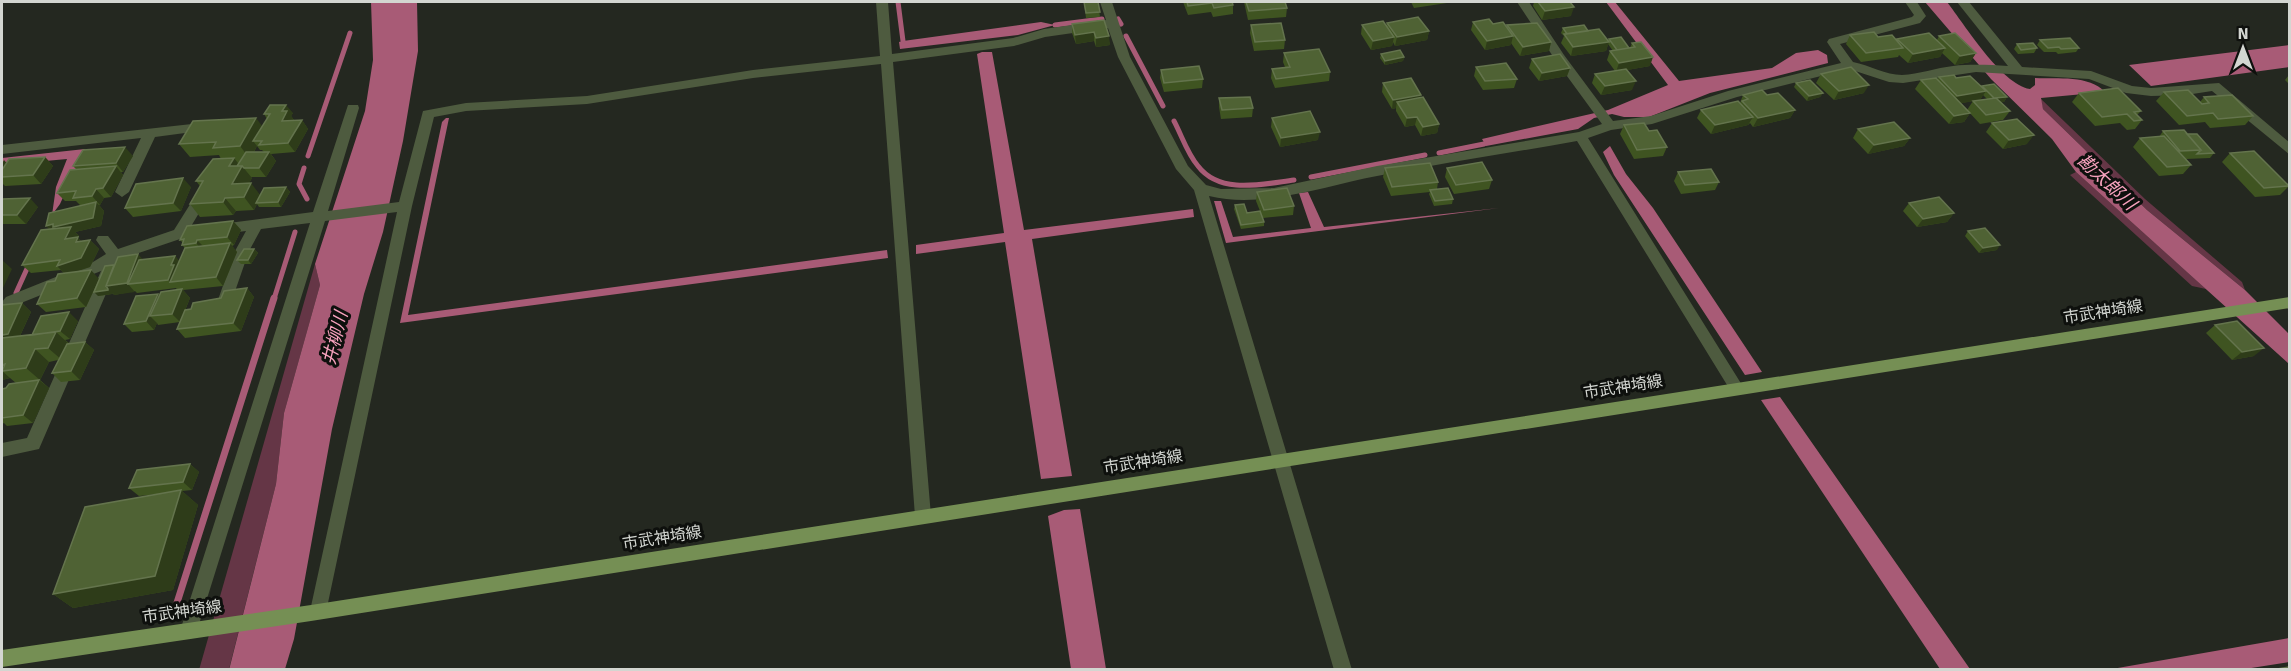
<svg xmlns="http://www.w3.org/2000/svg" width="2291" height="671" viewBox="0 0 2291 671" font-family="Signika,'Noto Sans JP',sans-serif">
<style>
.green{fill:#653646}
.water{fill:#a85b76}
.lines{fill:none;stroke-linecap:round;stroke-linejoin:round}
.stream-far1{stroke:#a85b76;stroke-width:5}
.stream{stroke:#a85b76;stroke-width:7}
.minor{fill:#4e5b3f;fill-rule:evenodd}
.major{fill:#758f54;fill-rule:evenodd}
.wall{fill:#3f5421;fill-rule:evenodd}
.shaded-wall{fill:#2e3c19}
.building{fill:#4f6234;stroke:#64744d;stroke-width:1.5}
.labels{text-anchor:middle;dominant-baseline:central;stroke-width:6;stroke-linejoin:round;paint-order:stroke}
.street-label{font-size:16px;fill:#d3d6d1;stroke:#0e100d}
.water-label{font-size:18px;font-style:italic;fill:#f8a2be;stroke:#0e100d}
</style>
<rect width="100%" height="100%" fill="#242820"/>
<path class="green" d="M 2040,98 L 2145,199 L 2242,282 L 2245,290 L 2147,210 L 2043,109 Z
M 2076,172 L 2206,289 L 2192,286 L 2070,175 Z
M 315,264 L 320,285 L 284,413 L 276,484 L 229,669 L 199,670 Z"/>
<path class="water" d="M 371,2 L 417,2 L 418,51 L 403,141 L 383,232 L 364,294 L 332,429 L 294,639 L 285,669 L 229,670 L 276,484 L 284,413 L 320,285 L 315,264 L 365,111 L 373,60 Z
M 1606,2 L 1615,2 L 1679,81 L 1772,68 L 1796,53 L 1818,50 L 1827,55 L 1828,63 L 1710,93 L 1649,117 L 1624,117 L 1612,114 L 1594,118 L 1578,129 L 1486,146 L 1482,139 L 1608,110 L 1668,85 Z
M 1925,2 L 1947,2 C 1965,25 2001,84 2030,89 L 2035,85 L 2035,78 C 2058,79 2089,75 2105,92 L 2041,98 L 2043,109 L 2147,210 L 2245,290 L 2289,334 L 2289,364 L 2076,172 L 2052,139 L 1991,79 Z
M 1041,22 L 1055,25 L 1018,35 L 900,49 L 899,42 L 903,41 Z
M 2289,45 L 2289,67 L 2151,86 L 2129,65 Z
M 982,52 L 992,52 L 1024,230 L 1193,209 L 1194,217 L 1032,239 L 1072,476 L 1041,479 L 1005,242 L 916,254 L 916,245 L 1004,233 L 977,54 Z
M 446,118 L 449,118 L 408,315 L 887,250 L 888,258 L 400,323 L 442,122 Z
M 1610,146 L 1626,174 L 1653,208 L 1762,372 L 1745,375 L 1614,175 L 1603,152 Z
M 85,149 L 60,204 L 52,215 L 56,187 L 67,159 L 2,165 L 2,158 Z
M 1308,192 L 1324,227 L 1499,208 L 1226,243 L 1214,201 L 1221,201 L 1233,237 L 1311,228 L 1299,193 Z
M 1780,397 L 1970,669 L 1940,669 L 1761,400 Z
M 1080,509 L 1106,669 L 1071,669 L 1048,516 L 1064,510 Z
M 2289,638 L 2289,662 L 2245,669 L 2112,669 Z"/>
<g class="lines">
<path class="stream-far1" d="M 898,2 L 903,41
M 1118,19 L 1121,24
M 1055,25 L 1102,19
M 1126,36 L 1163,106
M 1174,121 C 1182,136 1187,153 1198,166 C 1220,195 1263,184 1294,180
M 1439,153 L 1484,144
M 308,156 L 350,33
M 304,168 L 299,184 L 307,199
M 1311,177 L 1425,155
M 16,293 L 30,262
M 274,299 L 295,232"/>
<path class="stream" d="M 175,609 L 274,298"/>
<path class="minor" d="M 876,2 L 888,2 L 892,54 L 1013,38 L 1044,29 L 1106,20 L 1100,2 L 1112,2 L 1130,57 L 1188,166 L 1206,185 L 1221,189 L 1274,188 L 1377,166 L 1579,132 L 1602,124 L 1556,61 L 1517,2 L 1529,2 L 1564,55 L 1613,121 L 1651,116 L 1728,91 L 1841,63 L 1827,42 L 1829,39 L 1912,17 L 1914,15 L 1905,2 L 1917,2 L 1926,16 L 1920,23 L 1840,44 L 1853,62 C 1869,65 1886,75 1902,75 C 1919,74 1936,68 1953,66 C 1971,64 1990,65 2008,66 L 1957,2 L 1969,2 L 2022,67 L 2091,71 L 2132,86 L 2151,88 L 2219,83 L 2290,143 L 2290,155 L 2212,91 L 2186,95 L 2151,96 L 2126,93 L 2089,79 L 1976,72 L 1903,83 L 1889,82 L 1849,69 L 1737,97 L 1652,124 L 1611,130 L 1588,138 L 1742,385 L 1745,389 L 1742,393 L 1737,395 L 1732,393 L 1577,141 C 1510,153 1443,163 1377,176 C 1324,186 1263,209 1209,196 L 1352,670 L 1334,670 L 1194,190 L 1176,169 L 1118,57 L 1108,28 L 1045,37 L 1014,46 L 893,62 L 931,516 L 929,521 L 923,523 L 917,521 L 915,516 L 881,64 L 753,78 L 587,104 L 466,111 L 434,117 L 412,206 L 325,617 L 319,619 L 313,617 L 310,611 L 397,212 L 325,221 L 195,637 L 189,639 L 183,637 L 180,631 L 310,223 L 261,229 L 249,251 L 232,300 L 230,304 L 220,304 L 218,300 L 235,251 L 246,231 L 180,239 L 121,259 L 39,449 L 2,457 L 2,443 L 27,438 L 101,271 L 16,305 L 7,315 L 2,317 L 2,302 L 6,297 L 93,262 L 106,254 L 96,240 L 98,236 L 108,236 L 118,249 L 174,230 L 199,190 L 204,188 L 211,193 L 190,228 L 313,212 L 348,105 L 358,105 L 359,108 L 328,211 L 399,202 L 423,111 L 466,103 L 587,96 L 753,70 L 880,56 Z
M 210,122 L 216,126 L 215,129 L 155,137 L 129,192 L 122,197 L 115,192 L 141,138 L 2,154 L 2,145 Z"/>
<path class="major" d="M 2290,297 L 2290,308 L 311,621 L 2,667 L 2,650 L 311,605 Z"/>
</g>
<path class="wall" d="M 1084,2 L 1098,2 L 1100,17 L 1086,18 Z
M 1183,2 L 1232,2 L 1233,5 L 1233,14 L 1213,17 L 1211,12 L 1188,15 Z
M 1244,2 L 1285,2 L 1287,8 L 1286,17 L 1248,20 Z
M 1411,2 L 1447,2 L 1447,3 L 1414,8 Z
M 1534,2 L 1570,2 L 1571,16 L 1542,20 L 1533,6 Z
M 1104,20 L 1110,45 L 1096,47 L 1094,41 L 1076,44 L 1072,33 L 1072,24 Z
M 1473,22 L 1493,24 L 1507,27 L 1507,25 L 1551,42 L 1549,51 L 1520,56 L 1511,43 L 1511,45 L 1485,50 L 1471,30 Z
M 1387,23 L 1429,31 L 1427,40 L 1395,46 L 1393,42 L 1392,46 L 1371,50 L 1361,34 L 1362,25 L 1386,26 Z
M 1251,25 L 1285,40 L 1284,49 L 1254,51 L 1250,33 Z
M 1563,28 L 1588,31 L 1608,41 L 1609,39 L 1630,48 L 1632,43 L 1650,66 L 1627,70 L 1632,90 L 1601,95 L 1592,83 L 1595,74 L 1615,71 L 1607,60 L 1610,51 L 1613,51 L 1608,44 L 1606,51 L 1571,56 L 1561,43 L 1564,36 L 1561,33 Z
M 1850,35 L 1878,37 L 1896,40 L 1897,39 L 1937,40 L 1939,36 L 1976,53 L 1970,62 L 1955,65 L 1942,53 L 1940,57 L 1908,63 L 1899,55 L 1898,57 L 1861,62 L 1846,44 Z
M 2040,40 L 2079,48 L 2076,52 L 2058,54 L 2056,52 L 2044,52 L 2037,45 Z
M 2017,44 L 2037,48 L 2034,53 L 2018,54 L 2014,49 Z
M 1284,53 L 1330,72 L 1329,81 L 1275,88 L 1271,78 L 1272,69 L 1285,67 L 1283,62 Z
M 1381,54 L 1404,57 L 1403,61 L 1385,65 L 1380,58 Z
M 1532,59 L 1570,68 L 1567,76 L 1539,81 L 1529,68 Z
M 1476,67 L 1517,79 L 1514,88 L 1483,90 L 1474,76 Z
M 1161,70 L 1203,79 L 1202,88 L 1164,92 L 1160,78 Z
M 1821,74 L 1864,93 L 1834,100 L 1816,83 Z
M 2289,75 L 2289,84 L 2285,80 Z
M 1939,77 L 1956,78 L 1982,87 L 1982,86 L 2007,97 L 2004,102 L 2001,102 L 2010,111 L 2003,120 L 1980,124 L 1967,110 L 1973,101 L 1961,103 L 1970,113 L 1964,122 L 1949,124 L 1915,89 L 1921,80 L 1937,79 ZM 1983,95 L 1987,99 L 1980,100 Z
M 1383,83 L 1421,98 L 1439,124 L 1437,133 L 1421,136 L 1415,125 L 1405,127 L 1396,111 L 1396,108 L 1392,109 L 1382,92 Z
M 1796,83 L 1823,93 L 1820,97 L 1807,101 L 1794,87 Z
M 2164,92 L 2200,102 L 2204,97 L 2253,116 L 2245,125 L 2210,128 L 2205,122 L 2179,125 L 2156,101 Z
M 2079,93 L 2141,111 L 2137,115 L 2142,120 L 2135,129 L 2127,130 L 2120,123 L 2095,126 L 2072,102 Z
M 1743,95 L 1767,95 L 1795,110 L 1790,118 L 1753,127 L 1750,123 L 1748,125 L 1711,134 L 1697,118 L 1701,110 L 1740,103 Z
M 1219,98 L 1253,108 L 1252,117 L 1221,119 L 1219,107 Z
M 293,113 L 291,116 L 294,120 L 302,120 L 308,129 L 295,152 L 271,154 L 276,161 L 266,177 L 251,177 L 252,178 L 249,183 L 260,195 L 286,187 L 290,192 L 281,207 L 259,207 L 257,204 L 254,210 L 236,211 L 233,215 L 200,217 L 190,204 L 200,186 L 196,181 L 221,159 L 219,155 L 190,157 L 179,144 L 262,126 L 267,119 L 264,114 ZM 257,146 L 260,150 L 262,150 L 264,152 L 254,152 Z
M 1272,118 L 1318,140 L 1280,147 L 1271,127 Z
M 1992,123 L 2027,144 L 2003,149 L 1986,132 Z
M 1624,125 L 1649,131 L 1667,147 L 1663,156 L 1634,159 L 1620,134 Z
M 1858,129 L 1910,138 L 1904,146 L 1868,154 L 1853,138 Z
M 2163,131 L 2187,134 L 2214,153 L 2210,158 L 2186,159 L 2191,165 L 2183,174 L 2159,176 L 2133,147 L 2140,138 L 2159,137 Z
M 2230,153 L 2289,186 L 2280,195 L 2255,197 L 2222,162 Z
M 133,156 L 123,172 L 121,172 L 123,175 L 111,197 L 104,198 L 100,205 L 99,205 L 104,211 L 101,226 L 75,232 L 79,236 L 78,238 L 81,241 L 90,240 L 99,249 L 90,267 L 73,272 L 99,279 L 86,307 L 46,312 L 37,304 L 55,281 L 64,273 L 61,270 L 31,273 L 22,265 L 49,229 L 81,206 L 76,201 L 65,201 L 57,193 L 76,169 L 73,166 Z
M 45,157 L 53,166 L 41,184 L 5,186 L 2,183 L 2,161 L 6,163 Z
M 1385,168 L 1438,182 L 1437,189 L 1453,199 L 1452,204 L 1434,206 L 1429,194 L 1430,192 L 1391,196 L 1383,177 Z
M 1447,168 L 1492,180 L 1489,189 L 1454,194 L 1445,177 Z
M 1678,172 L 1719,182 L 1715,190 L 1681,194 L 1674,181 Z
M 191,187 L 181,211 L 133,217 L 125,208 Z
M 1257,192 L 1294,206 L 1293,215 L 1263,218 L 1264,222 L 1264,226 L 1241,229 L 1234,209 L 1235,205 L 1247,213 L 1260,211 L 1256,201 Z
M 2,199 L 38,207 L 26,224 L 2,224 Z
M 1909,203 L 1954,213 L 1947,222 L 1917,227 L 1903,211 Z
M 233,221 L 241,230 L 234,245 L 232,246 L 237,252 L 223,286 L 183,290 L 190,298 L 181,321 L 191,309 L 247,288 L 254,297 L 241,331 L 185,338 L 177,329 L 180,322 L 158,325 L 157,323 L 154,330 L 132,332 L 124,324 L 158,294 L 159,296 L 177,290 L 176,288 L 137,293 L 135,291 L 114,295 L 113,293 L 112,294 L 98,296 L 175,256 L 179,261 L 185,248 L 182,245 L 183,243 L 180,240 Z
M 1968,231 L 1997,250 L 1979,253 L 1965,236 Z
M 254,249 L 258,253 L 251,264 L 241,264 L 237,260 Z
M 22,303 L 31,312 L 20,336 L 32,335 L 78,321 L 70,339 L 65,340 L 69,343 L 85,342 L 94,350 L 80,380 L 61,382 L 52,373 L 58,360 L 49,362 L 40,380 L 49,388 L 33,423 L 7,426 L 4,423 L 2,424 L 2,389 L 6,388 L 16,383 L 10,378 L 2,380 L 2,305 Z
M 2215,325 L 2254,356 L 2232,360 L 2206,333 Z
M 190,464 L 199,472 L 192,490 L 182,491 L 198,505 L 173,590 L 73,608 L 53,594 L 168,493 L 139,496 L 129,488 Z"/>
<path class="shaded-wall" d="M 1574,7 L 1571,16 L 1542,20 L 1545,11 Z
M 1429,31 L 1427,40 L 1395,46 L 1397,37 Z
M 1094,32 L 1094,41 L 1076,44 L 1075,35 Z
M 1109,36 L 1110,45 L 1096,47 L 1096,38 Z
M 1513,36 L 1511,45 L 1485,50 L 1487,41 Z
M 1394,37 L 1392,46 L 1371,50 L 1373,41 Z
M 1551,42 L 1549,51 L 1520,56 L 1523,47 Z
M 1609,42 L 1606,51 L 1571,56 L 1573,47 Z
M 1945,48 L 1940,57 L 1908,63 L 1913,54 Z
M 1976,53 L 1970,62 L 1955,65 L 1960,56 Z
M 1404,57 L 1403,61 L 1385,65 L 1385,61 Z
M 1653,57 L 1650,66 L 1616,72 L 1619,63 Z
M 1570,68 L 1567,76 L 1539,81 L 1542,73 Z
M 1636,81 L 1632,90 L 1601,95 L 1605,86 Z
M 1869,85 L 1864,93 L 1834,100 L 1839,91 Z
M 1986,91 L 1980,100 L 1952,105 L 1957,96 Z
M 1823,93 L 1820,97 L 1807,101 L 1809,96 Z
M 1421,95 L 1419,104 L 1397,102 L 1396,108 L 1392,109 L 1393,100 Z
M 2007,97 L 2004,102 L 1992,104 L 1995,99 Z
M 286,105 L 293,113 L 291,116 L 294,120 L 282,121 L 282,111 Z
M 1795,110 L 1790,118 L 1753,127 L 1758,118 Z
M 1970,113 L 1964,122 L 1949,124 L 1954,116 Z
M 1417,117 L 1415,125 L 1405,127 L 1407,118 Z
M 1753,117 L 1748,125 L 1711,134 L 1715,125 Z
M 256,118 L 266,131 L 253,141 L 257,146 L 250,159 L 240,146 Z
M 302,120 L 308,129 L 295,152 L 288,143 Z
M 1439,124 L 1437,133 L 1421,136 L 1423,127 Z
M 1320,132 L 1318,140 L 1280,147 L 1281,138 Z
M 2034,135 L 2027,144 L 2003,149 L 2009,140 Z
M 1910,138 L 1904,146 L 1868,154 L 1874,145 Z
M 125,147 L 133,156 L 123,172 L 116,163 Z
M 269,152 L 276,161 L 266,177 L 259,168 Z
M 45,157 L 53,166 L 41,184 L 33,175 Z
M 234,158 L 241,167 L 242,166 L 252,178 L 242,197 L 232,184 L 229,166 Z
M 4,160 L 12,169 L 2,177 L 2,164 Z
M 116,166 L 123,175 L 111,197 L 103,188 Z
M 183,178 L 191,187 L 181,211 L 173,203 Z
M 251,183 L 261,196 L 256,203 L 257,204 L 254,210 L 244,197 Z
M 286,187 L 290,192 L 281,207 L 278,202 Z
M 96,189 L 104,198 L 100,205 L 92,196 Z
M 30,198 L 38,207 L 26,224 L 17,215 Z
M 225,198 L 236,211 L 233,215 L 223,202 Z
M 96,202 L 104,211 L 101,226 L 75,232 L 79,236 L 78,238 L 86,246 L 73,248 L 54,234 L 46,226 Z
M 1954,213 L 1947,222 L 1917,227 L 1923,219 Z
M 233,221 L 241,230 L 234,245 L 227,237 Z
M 90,240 L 99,249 L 90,267 L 66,275 L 57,266 Z
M 197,240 L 205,248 L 204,252 L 196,243 Z
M 230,243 L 237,252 L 223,286 L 216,277 Z
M 2000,245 L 1997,250 L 1979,253 L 1983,248 Z
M 254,249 L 258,253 L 251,264 L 248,260 Z
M 138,254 L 146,263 L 128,284 L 135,292 L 114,295 L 113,293 L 112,294 L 98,296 L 94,292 L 106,286 Z
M 175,256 L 183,265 L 170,282 L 168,280 L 171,265 Z
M 2,260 L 12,269 L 2,290 Z
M 91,270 L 99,279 L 86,307 L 77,298 Z
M 247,288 L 254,297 L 241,331 L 233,323 Z
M 182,289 L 190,298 L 180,322 L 172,314 Z
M 158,294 L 166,303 L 150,316 L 157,323 L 154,330 L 146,321 Z
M 22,303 L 31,312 L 17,342 L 2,345 L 2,335 Z
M 69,312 L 78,321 L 70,339 L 60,331 Z
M 56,332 L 69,344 L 62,360 L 48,348 Z
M 85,342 L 94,350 L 80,380 L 71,371 Z
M 2264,348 L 2254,356 L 2232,360 L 2242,352 Z
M 35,349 L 49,362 L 40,380 L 26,368 Z
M 5,364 L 2,371 L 10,378 L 2,380 L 2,365 Z
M 39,380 L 49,388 L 33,423 L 23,415 Z
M 190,464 L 199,472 L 192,490 L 183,482 Z
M 181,490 L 198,505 L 173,590 L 73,608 L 53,594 Z"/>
<path class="building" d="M 1084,2 L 1098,2 L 1100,12 L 1086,13 Z
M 1187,2 L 1232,2 L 1233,5 L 1214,8 L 1212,3 L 1188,6 Z
M 1246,2 L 1285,2 L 1287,8 L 1249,11 Z
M 1538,2 L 1570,2 L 1574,7 L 1545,11 Z
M 1418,17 L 1429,31 L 1397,37 L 1387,23 Z
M 1489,19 L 1493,24 L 1503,22 L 1513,36 L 1487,41 L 1473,22 Z
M 1104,20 L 1109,36 L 1096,38 L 1094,32 L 1075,35 L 1072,24 Z
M 1383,21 L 1394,37 L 1373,41 L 1362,25 Z
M 1281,23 L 1285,40 L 1255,42 L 1251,25 Z
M 1537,23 L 1551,42 L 1523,47 L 1507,25 Z
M 1584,25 L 1588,31 L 1567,34 L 1563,28 Z
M 1599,29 L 1609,42 L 1573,47 L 1564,34 Z
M 1874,32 L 1878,37 L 1892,35 L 1903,48 L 1866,53 L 1850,35 Z
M 1929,33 L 1945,48 L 1913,54 L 1897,39 Z
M 1955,33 L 1976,53 L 1960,56 L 1939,36 Z
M 1621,37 L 1629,48 L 1617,50 L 1609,39 Z
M 2070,38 L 2079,48 L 2061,49 L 2059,47 L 2048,48 L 2040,40 Z
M 1641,42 L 1653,57 L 1619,63 L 1610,51 L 1635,47 L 1632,43 Z
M 2033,43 L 2037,48 L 2021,50 L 2017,44 Z
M 1319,49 L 1330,72 L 1276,79 L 1272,69 L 1290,67 L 1284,53 Z
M 1400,50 L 1404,57 L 1385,61 L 1381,54 Z
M 1560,54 L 1570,68 L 1542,73 L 1532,59 Z
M 1506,63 L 1517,79 L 1485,81 L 1476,67 Z
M 1199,66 L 1203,79 L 1164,83 L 1161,70 Z
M 1851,67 L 1869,85 L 1839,91 L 1821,74 Z
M 1626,69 L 1636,81 L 1605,86 L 1595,74 Z
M 1954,75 L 1956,78 L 1970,76 L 1986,91 L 1957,96 L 1939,77 Z
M 1411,78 L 1421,95 L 1393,100 L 1383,83 Z
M 1936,78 L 1970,113 L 1954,116 L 1921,80 Z
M 1810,80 L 1823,93 L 1809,96 L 1796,83 Z
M 1994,84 L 2007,97 L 1994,98 L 1982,86 Z
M 2118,88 L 2141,111 L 2134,112 L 2142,120 L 2134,121 L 2127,114 L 2102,117 L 2079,93 Z
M 1762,90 L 1767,95 L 1778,93 L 1795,110 L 1758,118 L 1742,101 L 1748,99 L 1743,95 Z
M 2188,90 L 2202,104 L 2209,103 L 2204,97 L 2232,95 L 2253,116 L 2218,119 L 2213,113 L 2187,116 L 2164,92 Z
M 1250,97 L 1253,108 L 1222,110 L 1219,98 Z
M 1423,97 L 1439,124 L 1423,127 L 1417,117 L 1407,118 L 1397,102 Z
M 1996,98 L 2010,111 L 1986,115 L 1973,101 Z
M 1738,101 L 1753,117 L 1715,125 L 1701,110 Z
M 270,105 L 286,105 L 282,111 L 287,111 L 282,121 L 302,120 L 288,143 L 259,145 L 262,141 L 253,141 L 270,114 L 264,114 Z
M 1310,111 L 1320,132 L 1281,138 L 1272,118 Z
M 256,118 L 240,146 L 213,148 L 216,142 L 179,144 L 193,121 Z
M 2017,119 L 2034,135 L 2009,140 L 1992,123 Z
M 1894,122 L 1910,138 L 1874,145 L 1858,129 Z
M 1644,123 L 1649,131 L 1657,130 L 1667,147 L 1637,150 L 1624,125 Z
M 2184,130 L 2201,150 L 2180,151 L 2163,131 Z
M 2187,134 L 2197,134 L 2214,153 L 2197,154 L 2201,150 Z
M 2164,136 L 2191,165 L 2167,167 L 2140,138 Z
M 125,147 L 116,163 L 73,166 L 83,150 Z
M 2254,151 L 2289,186 L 2264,188 L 2230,153 Z
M 246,152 L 269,152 L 259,168 L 244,168 L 242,166 L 237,166 Z
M 45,157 L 33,175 L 2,177 L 2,170 L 9,159 Z
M 234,158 L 229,166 L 242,166 L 232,184 L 251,183 L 244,197 L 225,198 L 223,202 L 190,204 L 203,181 L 196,181 L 213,159 Z
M 1482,162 L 1492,180 L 1456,185 L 1447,168 Z
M 1430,163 L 1438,182 L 1392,187 L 1385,168 Z
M 116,166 L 103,188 L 96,189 L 92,196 L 73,198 L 76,191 L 57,193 L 70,170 Z
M 1711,169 L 1719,182 L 1685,185 L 1678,172 Z
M 183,178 L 173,203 L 125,208 L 136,184 Z
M 286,187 L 278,202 L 256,203 L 264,188 Z
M 1287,188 L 1294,206 L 1264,210 L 1257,192 Z
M 1448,188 L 1453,199 L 1435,201 L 1430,190 Z
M 1939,197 L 1954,213 L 1923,219 L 1909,203 Z
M 30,198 L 17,215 L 2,215 L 2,199 Z
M 96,202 L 93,218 L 53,227 L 53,224 L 46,226 L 49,213 Z
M 1244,204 L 1247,213 L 1260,211 L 1264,222 L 1241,225 L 1235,205 Z
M 233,221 L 227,237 L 197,240 L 196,243 L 182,245 L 184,239 L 180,240 L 187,226 Z
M 71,227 L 65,239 L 78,237 L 76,242 L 90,240 L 81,258 L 57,266 L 60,260 L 22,265 L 41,230 Z
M 1985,228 L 2000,245 L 1983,248 L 1968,231 Z
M 230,243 L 216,277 L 170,282 L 185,248 Z
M 244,249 L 254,249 L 248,260 L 237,260 Z
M 138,254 L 127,283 L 106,286 L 118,257 Z
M 175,256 L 171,265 L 174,265 L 168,280 L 128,284 L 139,260 Z
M 114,265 L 106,286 L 108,289 L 108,290 L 94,292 L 105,266 Z
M 91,270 L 77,298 L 37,304 L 47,282 L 55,281 L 58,274 Z
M 247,288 L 233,323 L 177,329 L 185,310 L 191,309 L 193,303 L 221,298 L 224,291 Z
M 182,289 L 172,314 L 150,316 L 161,292 Z
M 158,294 L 146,321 L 124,324 L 136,296 Z
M 22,303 L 8,334 L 2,335 L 2,305 Z
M 69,312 L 60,331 L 32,335 L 41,316 Z
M 2237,321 L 2264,348 L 2242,352 L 2215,325 Z
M 56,332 L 48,348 L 35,349 L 26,368 L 2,371 L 5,364 L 2,365 L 2,338 Z
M 85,342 L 71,371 L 52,373 L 67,344 Z
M 39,380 L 23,415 L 2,418 L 2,389 L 6,388 L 9,384 Z
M 190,464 L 183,482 L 129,488 L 137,470 Z
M 181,490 L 155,576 L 53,594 L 85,507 Z
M 2289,667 L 2289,669 L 2277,669 Z"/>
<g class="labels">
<g class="street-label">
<text transform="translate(2103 312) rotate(-9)">市武神埼線</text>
<text transform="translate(1623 387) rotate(-9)">市武神埼線</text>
<text transform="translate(1143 462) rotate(-9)">市武神埼線</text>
<text transform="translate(662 538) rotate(-9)">市武神埼線</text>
<text transform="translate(182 612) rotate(-8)">市武神埼線</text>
</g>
<g class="water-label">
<text transform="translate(2107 182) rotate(43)">勘太郎川</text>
<text transform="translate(335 338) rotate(-76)">井柳川</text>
</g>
</g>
<rect width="2291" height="671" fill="none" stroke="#d3d6d1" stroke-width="6"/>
<g transform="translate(2243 48)" stroke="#0e100d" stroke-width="4.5" paint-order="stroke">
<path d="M0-4.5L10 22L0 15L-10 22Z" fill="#d3d6d1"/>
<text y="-9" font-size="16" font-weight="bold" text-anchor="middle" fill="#d3d6d1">N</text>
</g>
</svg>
